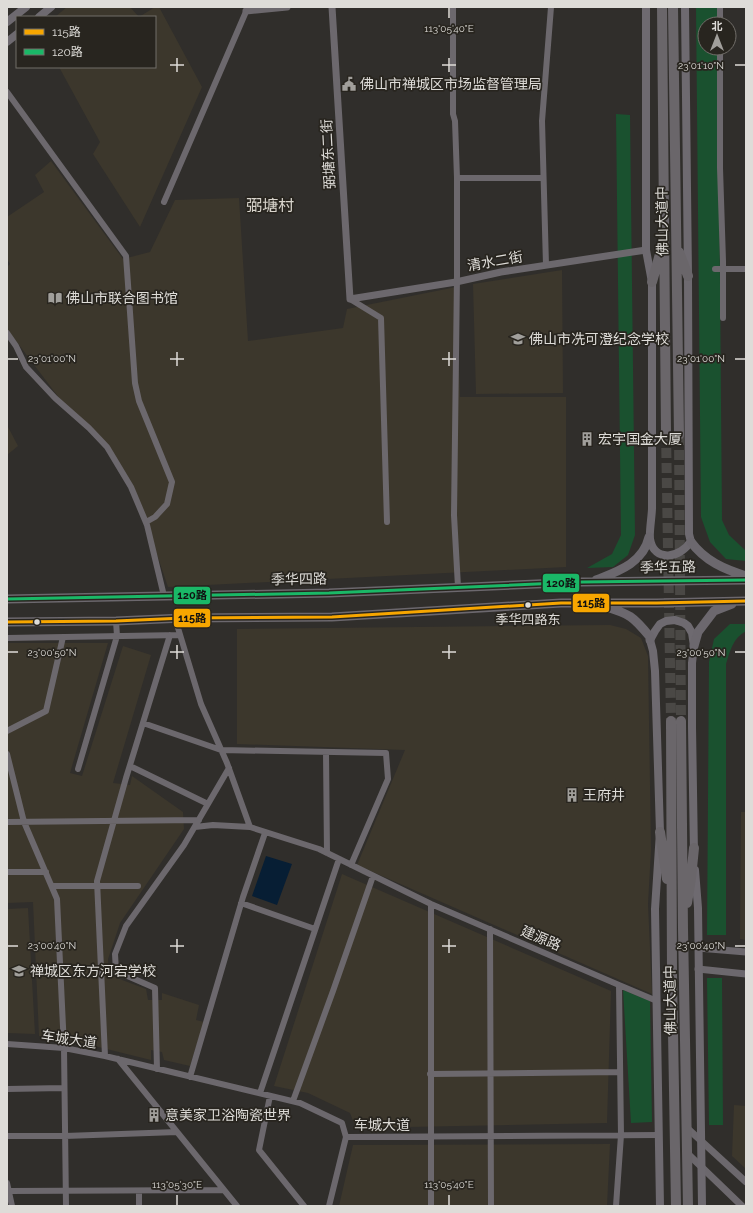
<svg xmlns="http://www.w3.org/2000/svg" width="753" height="1213" viewBox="0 0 753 1213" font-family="Raleway,'Noto Sans SC',sans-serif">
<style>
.built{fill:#3c372c}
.green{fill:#1a512f}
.water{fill:#071e34}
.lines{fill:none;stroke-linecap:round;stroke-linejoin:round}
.trunk-tunnel{stroke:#4a4845;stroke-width:10;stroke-dasharray:10 5;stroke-linecap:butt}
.minor{stroke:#6c686d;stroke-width:6}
.tertiary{stroke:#6c686d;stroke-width:7}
.secondary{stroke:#6e6a70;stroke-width:8}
.primary{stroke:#6c686e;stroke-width:9}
.trunk{stroke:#6a666a;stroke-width:10}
.bus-1-casing{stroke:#28251f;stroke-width:6}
.bus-2-casing{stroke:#28251f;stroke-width:6}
.bus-1{stroke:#f7a600;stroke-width:3}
.bus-2{stroke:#1ab867;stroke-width:3}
.ticks{fill:none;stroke:#dedcd8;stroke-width:1.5}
.bus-dot{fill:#dedcd8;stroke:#28251f;stroke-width:1.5}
.labels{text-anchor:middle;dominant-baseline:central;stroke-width:3.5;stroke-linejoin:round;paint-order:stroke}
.bus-label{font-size:13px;fill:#dedcd8;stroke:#28251f}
.poi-label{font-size:14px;fill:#dedcd8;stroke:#28251f;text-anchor:start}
.street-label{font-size:14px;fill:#dedcd8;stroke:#28251f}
.quarter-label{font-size:16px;fill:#d8d4cc;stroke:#28251f}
.ticks-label{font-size:10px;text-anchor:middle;fill:#dedcd8;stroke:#28251f;stroke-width:3.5;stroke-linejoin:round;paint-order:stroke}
.line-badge{stroke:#28251f;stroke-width:1.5}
.pale-badge-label{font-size:11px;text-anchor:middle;font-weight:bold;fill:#111}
</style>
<rect width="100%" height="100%" fill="#302e2b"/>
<path class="built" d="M 67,7 L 130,7 L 139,17 L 55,17 Z
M 155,7 L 159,7 L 202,87 L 140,227 L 93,154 L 100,142 L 59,67 L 155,67 L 155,17 L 139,17 Z
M 51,161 L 123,259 L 150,252 L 175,200 L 239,198 L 248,341 L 343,328 L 347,309 L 456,287 L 460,397 L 566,397 L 566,567 L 168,587 L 146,522 L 112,451 L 75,419 L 7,329 L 7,267 L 10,264 L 7,259 L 7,217 L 44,192 L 35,175 Z
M 562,270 L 563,393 L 476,394 L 473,284 Z
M 7,425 L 18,446 L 7,455 Z
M 610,625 L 626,629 L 641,638 L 648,656 L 651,850 L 648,904 L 652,994 L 357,865 L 405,750 L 237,744 L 237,629 Z
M 7,643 L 108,643 L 70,773 L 82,776 L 123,646 L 151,655 L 113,783 L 130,785 L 132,776 L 183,812 L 184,829 L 120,923 L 108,959 L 109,975 L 146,989 L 148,1000 L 162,1000 L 162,993 L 199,1005 L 196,1020 L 204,1022 L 190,1066 L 164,1060 L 162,1052 L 151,1050 L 151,1060 L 54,1036 L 39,1036 L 33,902 L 7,903 Z
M 741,812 L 746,812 L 746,940 L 740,939 Z
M 342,874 L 611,991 L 607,1123 L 356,1128 L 350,1113 L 308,1093 L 274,1086 Z
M 28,908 L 35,1034 L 7,1033 L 7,909 Z
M 734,1105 L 746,1106 L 746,1169 L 732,1156 Z
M 610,1144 L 607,1206 L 339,1206 L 353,1145 Z"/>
<path class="green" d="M 696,7 L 718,7 L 718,24 L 705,24 L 705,48 L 718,48 L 722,520 L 729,535 L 746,551 L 746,561 L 726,559 L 710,542 L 701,517 Z
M 616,114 L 630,115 L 635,535 L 628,555 L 613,567 L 587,568 L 612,554 L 621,535 Z
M 730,624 L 746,624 L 746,631 C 733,638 730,651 726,664 L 726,935 L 707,935 L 709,662 L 714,639 Z
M 707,978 L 722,978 L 723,1125 L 709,1125 Z
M 623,990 L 650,1001 L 652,1122 L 631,1123 Z"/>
<path class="water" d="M 266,856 L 292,864 L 277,905 L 252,896 Z"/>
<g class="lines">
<path class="trunk-tunnel" d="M 666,433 L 671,721
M 679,435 L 681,721"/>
<path class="minor" d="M 453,7 L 453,114 L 455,121 L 457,178 L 457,276 L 454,515 L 458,587
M 720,7 L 720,24
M 720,48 L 720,168 L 723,261 L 723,318
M 7,92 L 126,256 L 135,383 L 139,401 L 172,482 L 167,504 L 155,517 L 146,522
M 457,178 L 543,178
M 164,202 L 248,7
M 546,265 L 542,121 L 551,7
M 715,269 L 746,269
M 350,299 L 381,318 L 387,522
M 7,333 L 16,346 L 26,367 L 55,398 L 89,428 L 107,447 L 131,487 L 147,525 L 164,596
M 175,618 L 201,704 L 227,763 L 250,827
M 7,638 L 180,635
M 143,723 L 221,750 L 386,753 L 388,779 L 351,865
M 7,731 L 46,711 L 63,637
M 326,752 L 327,853
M 7,754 L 24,822 L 57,899 L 64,1048 L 66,1206
M 130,766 L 208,804
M 78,769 L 117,636 L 116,621
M 7,822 L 199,820
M 195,827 L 213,825 L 250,827 L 319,849 L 431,904 L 619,985 L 621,1135 L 616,1206
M 7,872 L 46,872
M 52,886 L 138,886
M 241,903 L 315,929
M 431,904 L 431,1206
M 490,929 L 491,1206
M 101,969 L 116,971
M 619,985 L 657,1001
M 7,1044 L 64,1048 L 105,1056 L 300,1103 L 342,1123 L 346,1137 L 659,1135
M 105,1056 L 97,881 L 126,778 L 170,635
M 118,1059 L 237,1206
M 157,1069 L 155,988 L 116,971 L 115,954 L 126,926 L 184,845 L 229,768
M 430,1074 L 620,1072
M 190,1077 L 243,897 L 265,833
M 7,1089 L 64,1088
M 260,1093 L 339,859
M 270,1096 L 259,1150 L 304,1206
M 293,1101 L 333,991 L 373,876
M 7,1136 L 65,1136 L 177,1132
M 7,1183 L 12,1206
M 9,1191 L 223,1190
M 139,1191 L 139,1206
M 329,1206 L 346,1137"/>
<path class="tertiary" d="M 332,7 L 350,299 L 456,282 L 501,272 L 646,250
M 246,11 L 287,7
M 698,948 L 746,952
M 698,969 L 746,974
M 686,1127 L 746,1182
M 687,1153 L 742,1206"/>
<path class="secondary" d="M 646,7 L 646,250 L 652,282 L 652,508 C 652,515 649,533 650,539 C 654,563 681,558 691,541
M 685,7 L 688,276 L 689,534 L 691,542
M 39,17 L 51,7
M 7,22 L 26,7
M 7,42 L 17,34
M 695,870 L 698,908 L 702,1206
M 660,1206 L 655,909 L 660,832 L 655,671 L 653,651 L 650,640 L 655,631 L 660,624 L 666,621 L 675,620 L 684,623 L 688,626 L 692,633 L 694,646 L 692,663 L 692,727 L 694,854"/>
<path class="primary" d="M 691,542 C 705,561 724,569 746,576
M 596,580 C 619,571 643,563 649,537
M 7,599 L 329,593 L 582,582 L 746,580
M 603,606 C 630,614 633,616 650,637 L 650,640
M 7,622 L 116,621 L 184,618 L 332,617 L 561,603 L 657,603 L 746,601
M 694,646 L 698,632 L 714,611 L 732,604"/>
<path class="trunk" d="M 662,7 L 666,433
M 673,7 L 679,435
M 679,252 L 688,276
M 652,282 L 660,254
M 671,721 L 672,974 L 676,1206
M 681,721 L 683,929 L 688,1206
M 660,832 L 667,879
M 687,903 L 691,878 L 694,848"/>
<defs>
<path id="bus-1" d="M 7,622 L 116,621 L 184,618 L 332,617 L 561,603 L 657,603 L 746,601"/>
<path id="bus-2" d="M 7,599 L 329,593 L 582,582 L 746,580"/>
</defs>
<use href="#bus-1" class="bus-1-casing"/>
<use href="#bus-2" class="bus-2-casing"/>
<use href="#bus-1" class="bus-1"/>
<use href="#bus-2" class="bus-2"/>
</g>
<path class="ticks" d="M 449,8 L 449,18M 177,58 L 177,72M 449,58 L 449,72M 170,65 L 184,65M 442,65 L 456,65M 735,65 L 745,65M 177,352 L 177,366M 449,352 L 449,366M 8,359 L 18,359M 170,359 L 184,359M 442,359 L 456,359M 735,359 L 745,359M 177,645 L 177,659M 449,645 L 449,659M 8,652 L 18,652M 170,652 L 184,652M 442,652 L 456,652M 735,652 L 745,652M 177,939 L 177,953M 449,939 L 449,953M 8,946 L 18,946M 170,946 L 184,946M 442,946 L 456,946M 735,946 L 745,946M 177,1195 L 177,1205M 449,1195 L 449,1205"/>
<defs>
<symbol id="civic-bare" viewBox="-9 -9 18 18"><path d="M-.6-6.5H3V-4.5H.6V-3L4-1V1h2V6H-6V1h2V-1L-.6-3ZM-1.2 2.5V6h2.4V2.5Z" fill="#a19f9b" stroke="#28251f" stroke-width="2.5" paint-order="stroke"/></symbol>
<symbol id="library-bare" viewBox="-9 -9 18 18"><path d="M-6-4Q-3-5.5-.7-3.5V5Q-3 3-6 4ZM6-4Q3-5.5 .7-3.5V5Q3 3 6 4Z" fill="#a19f9b" stroke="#28251f" stroke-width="2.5" paint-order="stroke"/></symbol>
<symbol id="school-bare" viewBox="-9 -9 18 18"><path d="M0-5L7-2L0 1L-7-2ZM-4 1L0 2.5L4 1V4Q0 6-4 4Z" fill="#a19f9b" stroke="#28251f" stroke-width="2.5" paint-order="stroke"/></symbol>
<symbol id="building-bare" viewBox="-9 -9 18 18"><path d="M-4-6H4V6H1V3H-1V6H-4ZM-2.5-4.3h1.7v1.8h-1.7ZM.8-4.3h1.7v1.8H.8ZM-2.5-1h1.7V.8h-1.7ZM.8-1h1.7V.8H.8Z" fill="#a19f9b" stroke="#28251f" stroke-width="2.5" paint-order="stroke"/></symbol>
</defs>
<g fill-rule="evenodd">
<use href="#civic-bare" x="339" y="74" width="20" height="20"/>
<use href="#library-bare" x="45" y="288" width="20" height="20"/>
<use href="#school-bare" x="508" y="329" width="20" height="20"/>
<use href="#building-bare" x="577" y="429" width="20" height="20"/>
<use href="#building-bare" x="562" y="785" width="20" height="20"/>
<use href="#school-bare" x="9" y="961" width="20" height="20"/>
<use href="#building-bare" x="144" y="1105" width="20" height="20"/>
</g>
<g class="bus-dot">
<circle cx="528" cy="605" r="3.5"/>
<circle cx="37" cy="622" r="3.5"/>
</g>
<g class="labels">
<g class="bus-label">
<text x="528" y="619">季华四路东</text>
</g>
<g class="poi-label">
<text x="360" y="84">佛山市禅城区市场监督管理局</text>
<text x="66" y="298">佛山市联合图书馆</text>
<text x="529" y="339">佛山市冼可澄纪念学校</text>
<text x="598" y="439">宏宇国金大厦</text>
<text x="583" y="795">王府井</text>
<text x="30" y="971">禅城区东方河宕学校</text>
<text x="165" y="1115">意美家卫浴陶瓷世界</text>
</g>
<g class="street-label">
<text transform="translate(328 154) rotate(-93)">弼塘东二街</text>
<text transform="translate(662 221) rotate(-91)">佛山大道中</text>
<text transform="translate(495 261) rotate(-10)">清水二街</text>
<text transform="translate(668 567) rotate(-1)">季华五路</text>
<text transform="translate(299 579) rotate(-1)">季华四路</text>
<text transform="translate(541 938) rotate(23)">建源路</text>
<text transform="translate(670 1000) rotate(-91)">佛山大道中</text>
<text transform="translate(69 1039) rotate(8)">车城大道</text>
<text x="382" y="1125">车城大道</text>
</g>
<g class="quarter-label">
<text x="270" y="205">弼塘村</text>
</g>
</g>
<g class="ticks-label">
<text x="449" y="32">113°05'40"E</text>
<text x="701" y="69">23°01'10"N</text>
<text x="52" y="362">23°01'00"N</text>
<text x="701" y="362">23°01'00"N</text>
<text x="52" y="656">23°00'50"N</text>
<text x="701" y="656">23°00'50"N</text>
<text x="52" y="949">23°00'40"N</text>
<text x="701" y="949">23°00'40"N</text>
<text x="177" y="1188">113°05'30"E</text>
<text x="449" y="1188">113°05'40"E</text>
</g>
<g class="line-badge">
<rect x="542" y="573" width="38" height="20" rx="4" fill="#1ab867"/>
<rect x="173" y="586" width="38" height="19" rx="4" fill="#1ab867"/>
<rect x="572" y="593" width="38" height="20" rx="4" fill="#f7a600"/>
<rect x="173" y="608" width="38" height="20" rx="4" fill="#f7a600"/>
</g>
<g class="pale-badge-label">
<text x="561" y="587">120路</text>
<text x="192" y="599">120路</text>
<text x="591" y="607">115路</text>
<text x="192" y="622">115路</text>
</g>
<rect width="753" height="1213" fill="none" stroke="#dedcd8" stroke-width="16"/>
<rect x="16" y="16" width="140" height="52" fill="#28251f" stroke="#716e69"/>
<rect x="24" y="29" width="20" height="6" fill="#f7a600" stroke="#716e69"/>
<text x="52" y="36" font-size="12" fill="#dedcd8">115路</text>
<rect x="24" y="49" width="20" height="6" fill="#1ab867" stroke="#716e69"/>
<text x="52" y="56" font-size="12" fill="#dedcd8">120路</text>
<g transform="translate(717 36)"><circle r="19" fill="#28251f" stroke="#716e69"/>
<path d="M0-3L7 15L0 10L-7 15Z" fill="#a19f9b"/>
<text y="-6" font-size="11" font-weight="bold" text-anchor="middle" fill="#dedcd8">北</text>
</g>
</svg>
